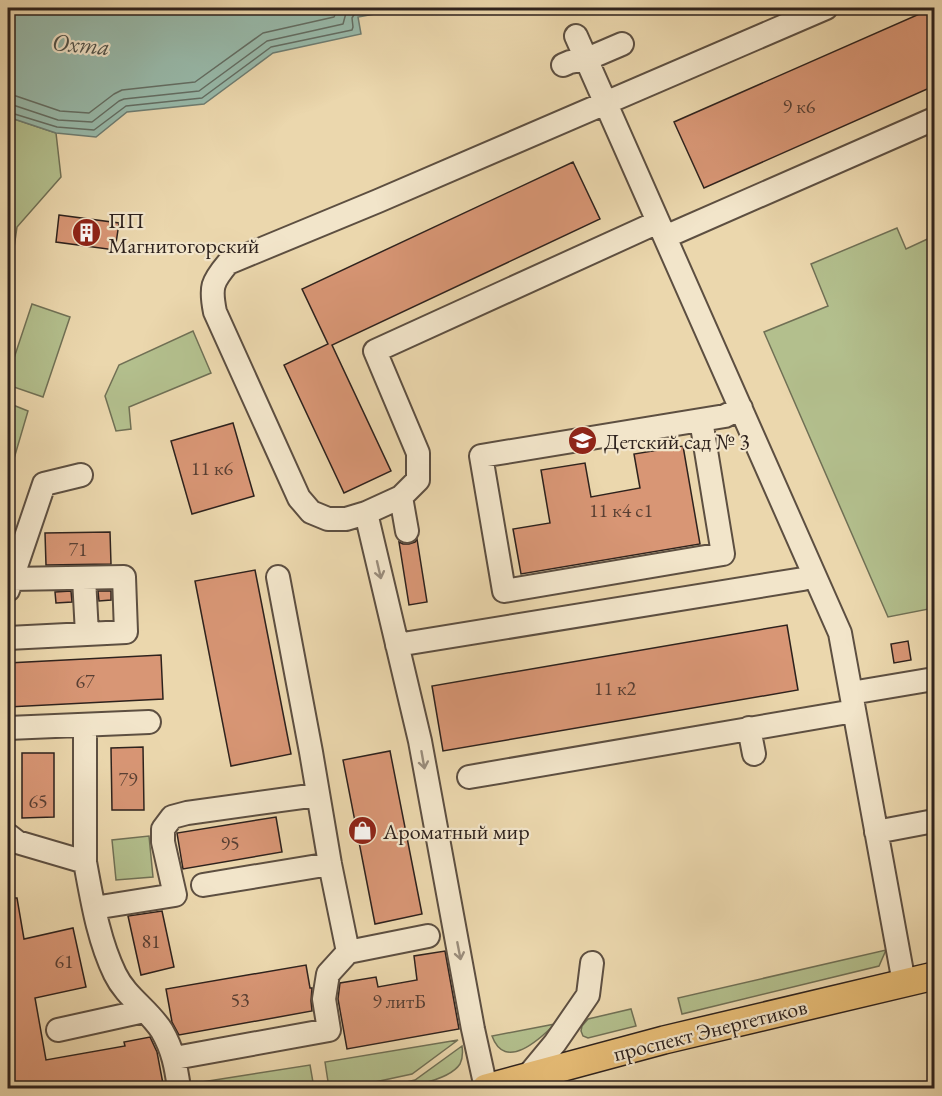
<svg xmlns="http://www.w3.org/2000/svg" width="942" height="1096" viewBox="0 0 942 1096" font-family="'EB Garamond',serif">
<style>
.green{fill:#b3bf8d;stroke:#707055;stroke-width:1.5}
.water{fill:#98baab;stroke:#6e7d72;stroke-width:1.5}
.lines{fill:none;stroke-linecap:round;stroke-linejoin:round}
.shore{stroke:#636e64;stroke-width:1.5}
.building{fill:#d89675;stroke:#2e221d;stroke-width:1.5}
.minor-casing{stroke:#5d4f41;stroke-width:26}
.major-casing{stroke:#2e221d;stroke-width:30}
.minor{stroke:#f2e5ca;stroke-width:22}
.major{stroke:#e6bc76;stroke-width:27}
.oneway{stroke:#9a8d7c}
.labels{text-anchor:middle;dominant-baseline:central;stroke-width:4.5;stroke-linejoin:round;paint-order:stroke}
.number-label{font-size:20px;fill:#583f33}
.poi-label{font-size:22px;fill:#2e221d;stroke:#f2e5ca;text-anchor:start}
.street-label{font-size:22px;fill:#2e221d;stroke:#f2e5ca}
.water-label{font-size:24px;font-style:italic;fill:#4e5048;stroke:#f2e5ca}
</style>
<rect width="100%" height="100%" fill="#ebd7ad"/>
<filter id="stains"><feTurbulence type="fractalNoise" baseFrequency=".00333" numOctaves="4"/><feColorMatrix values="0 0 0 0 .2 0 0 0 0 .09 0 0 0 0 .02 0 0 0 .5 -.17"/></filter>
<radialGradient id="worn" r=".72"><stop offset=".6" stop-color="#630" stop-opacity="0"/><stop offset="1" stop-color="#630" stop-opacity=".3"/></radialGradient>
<path class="green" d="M 8,117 L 56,133 L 61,177 L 17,227 L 8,290 Z
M 897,228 L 906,249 L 934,236 L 934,608 L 888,617 L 764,332 L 828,306 L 811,264 Z
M 32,304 L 70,317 L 43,397 L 8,385 L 8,376 Z
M 193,331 L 211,373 L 129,407 L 131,429 L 116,431 L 105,396 L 119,365 Z
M 8,403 L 28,411 L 8,479 Z
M 149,836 L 153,877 L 116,880 L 112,840 Z
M 886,950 L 879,966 L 682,1014 L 678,998 Z
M 631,1009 L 636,1026 L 588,1038 L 583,1036 L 581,1031 L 582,1026 L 588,1019 Z
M 555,1024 C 540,1039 505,1072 492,1036 Z
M 458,1040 L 412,1074 L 347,1088 L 329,1088 L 325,1062 Z
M 462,1046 C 463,1053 463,1058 460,1064 C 448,1082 400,1089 380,1088 L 415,1080 Z
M 310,1065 L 314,1088 L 193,1088 L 202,1082 Z"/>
<path class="water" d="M 8,8 L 408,8 L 358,17 L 361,34 L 273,53 L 204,104 L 127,112 L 96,137 L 56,133 L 8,117 Z"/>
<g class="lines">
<path class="shore" d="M 8,95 L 16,96 L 60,111 L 89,113 L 114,94 L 122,90 L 195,82 L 263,33 L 334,17 L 338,8
M 8,104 L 13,105 L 58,120 L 92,122 L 119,101 L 124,99 L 199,91 L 267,41 L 343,24 L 346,13 L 349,8
M 8,112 L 57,127 L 94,130 L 126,106 L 202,98 L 271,47 L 352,30 L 353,27 L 352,18 L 355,13 L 376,8"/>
</g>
<path class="building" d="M 933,8 L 934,8 L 934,86 L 704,188 L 674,122 Z
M 573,162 L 600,219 L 332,345 L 391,471 L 344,493 L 284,365 L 328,344 L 302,289 Z
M 59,215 L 119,223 L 115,250 L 56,242 Z
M 233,423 L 254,496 L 192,514 L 171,441 Z
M 683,446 L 700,544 L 521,574 L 513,529 L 550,523 L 541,470 L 585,463 L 591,497 L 640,488 L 634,454 Z
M 110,532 L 111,564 L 46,565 L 45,533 Z
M 417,539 L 427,602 L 409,605 L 399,542 L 403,544 L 409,544 L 415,542 Z
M 255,570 L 291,754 L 231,766 L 195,581 Z
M 71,591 L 72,602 L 56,603 L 55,592 Z
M 98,591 L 111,591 L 111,600 L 99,601 Z
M 787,625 L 798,690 L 443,751 L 432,686 Z
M 908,641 L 911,660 L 894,663 L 891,644 Z
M 161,655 L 163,699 L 8,707 L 8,663 Z
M 143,747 L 144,810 L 112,810 L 111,748 Z
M 390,751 L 422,914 L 375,924 L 343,760 Z
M 22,753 L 54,753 L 54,817 L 22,818 Z
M 276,817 L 282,852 L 183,869 L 177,833 Z
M 8,898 L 17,898 L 24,939 L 73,928 L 86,987 L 35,998 L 46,1060 L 125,1046 L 124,1042 L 150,1037 L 157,1052 L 164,1089 L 8,1089 Z
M 162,911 L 174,967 L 141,975 L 128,916 Z
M 445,951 L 459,1029 L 347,1049 L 338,999 L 340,983 L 376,977 L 378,987 L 417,980 L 414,956 Z
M 306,965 L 310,988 L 312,988 L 311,1001 L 312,1011 L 179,1035 L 172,1022 L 166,989 Z"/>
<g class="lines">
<defs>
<path id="minor" d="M 576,36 L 840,633 L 904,983
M 563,65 L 570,62 L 587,59 L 622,44
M 658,222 L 375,351 L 418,453 L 418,480 L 401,497 L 366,513 L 346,519 L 328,519 L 311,512 L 299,498 L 215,312 C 210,287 212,282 228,263 L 378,201 L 826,8
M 665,237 L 934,119
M 701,420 L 723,554 L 504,591 L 481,456 L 725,416 L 741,408
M 401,497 L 407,531
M 366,513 L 420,741 L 473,1029 L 486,1088
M 8,575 L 11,579 L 124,577 L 126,632 L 8,638
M 278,577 L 311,752 L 330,864 L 348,952
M 84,578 L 87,634
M 8,590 L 44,484 L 81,475
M 397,645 L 803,579 L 814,575
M 851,693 L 934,679
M 8,728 L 149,722
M 749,728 L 754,754
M 469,777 L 854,711
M 876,832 L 934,821
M 8,835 L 17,842 L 85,862 C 92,899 98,939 115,974 C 126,997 149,1010 162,1031 C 173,1050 176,1067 179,1088
M 85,862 L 85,725
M 203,885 L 330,864
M 94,908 L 175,895 L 163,842 L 163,829 L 172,817 L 187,813 L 317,795
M 58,1030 L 144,1011
M 175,1058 L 329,1030 L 324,999 L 328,974 L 348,952 L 428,936
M 528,1084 L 526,1078 L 555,1043 L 588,995 L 592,963"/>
<path id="major" d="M 486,1088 L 664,1040 L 934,976"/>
</defs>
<use href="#minor" class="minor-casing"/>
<use href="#major" class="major-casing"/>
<use href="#minor" class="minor"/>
<use href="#major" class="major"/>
</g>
<defs><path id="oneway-shaft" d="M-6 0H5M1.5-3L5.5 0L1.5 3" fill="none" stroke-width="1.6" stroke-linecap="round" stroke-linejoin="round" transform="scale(1.5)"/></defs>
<g class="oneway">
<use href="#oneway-shaft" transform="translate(379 570) rotate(77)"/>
<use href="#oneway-shaft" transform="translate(423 760) rotate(80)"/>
<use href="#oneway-shaft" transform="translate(459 951) rotate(79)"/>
</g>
<defs>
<symbol id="building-disc" viewBox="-11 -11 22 22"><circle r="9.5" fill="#8f2418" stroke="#f2e5ca"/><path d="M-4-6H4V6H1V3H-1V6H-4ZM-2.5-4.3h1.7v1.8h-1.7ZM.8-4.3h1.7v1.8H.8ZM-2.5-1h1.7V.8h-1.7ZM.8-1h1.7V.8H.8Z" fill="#fff"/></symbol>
<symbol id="school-disc" viewBox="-11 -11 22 22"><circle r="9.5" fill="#8f2418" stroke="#f2e5ca"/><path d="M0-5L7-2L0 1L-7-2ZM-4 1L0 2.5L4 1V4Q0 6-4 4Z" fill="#fff"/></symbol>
<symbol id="shop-disc" viewBox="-11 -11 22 22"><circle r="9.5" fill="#8f2418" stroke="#f2e5ca"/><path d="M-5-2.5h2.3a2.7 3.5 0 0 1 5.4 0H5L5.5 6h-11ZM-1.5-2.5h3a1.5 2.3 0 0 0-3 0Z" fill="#fff"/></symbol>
</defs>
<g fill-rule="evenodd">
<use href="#building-disc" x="70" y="216" width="33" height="33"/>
<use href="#school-disc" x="566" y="424" width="33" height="33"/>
<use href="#shop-disc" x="346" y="814" width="33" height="33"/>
</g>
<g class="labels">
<g class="number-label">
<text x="799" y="106">9 к6</text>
<text x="212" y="468">11 к6</text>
<text x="621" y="510">11 к4 с1</text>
<text x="78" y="549">71</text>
<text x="85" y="681">67</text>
<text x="615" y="688">11 к2</text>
<text x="128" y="779">79</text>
<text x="38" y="801">65</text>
<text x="230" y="843">95</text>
<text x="151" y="941">81</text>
<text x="64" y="961">61</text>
<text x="240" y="1000">53</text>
<text x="399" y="1001">9 литБ</text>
</g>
<g class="poi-label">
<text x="108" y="220">ПП<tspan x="108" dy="25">Магнитогорский</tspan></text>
<text x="604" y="441">Детский сад № 3</text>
<text x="383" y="831">Ароматный мир</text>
</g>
<g class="street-label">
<text transform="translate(710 1030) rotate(-14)">проспект Энергетиков</text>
</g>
<g class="water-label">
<text transform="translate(81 44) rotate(5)">Охта</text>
</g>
</g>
<rect width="942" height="1096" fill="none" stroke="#ebd7ad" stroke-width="30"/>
<rect x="9" y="9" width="924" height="1078" fill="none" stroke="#2e221d" stroke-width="3"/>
<rect x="15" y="15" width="912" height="1066" fill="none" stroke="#2e221d" stroke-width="1.5"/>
<rect width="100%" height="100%" filter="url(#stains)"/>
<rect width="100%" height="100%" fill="url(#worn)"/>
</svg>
